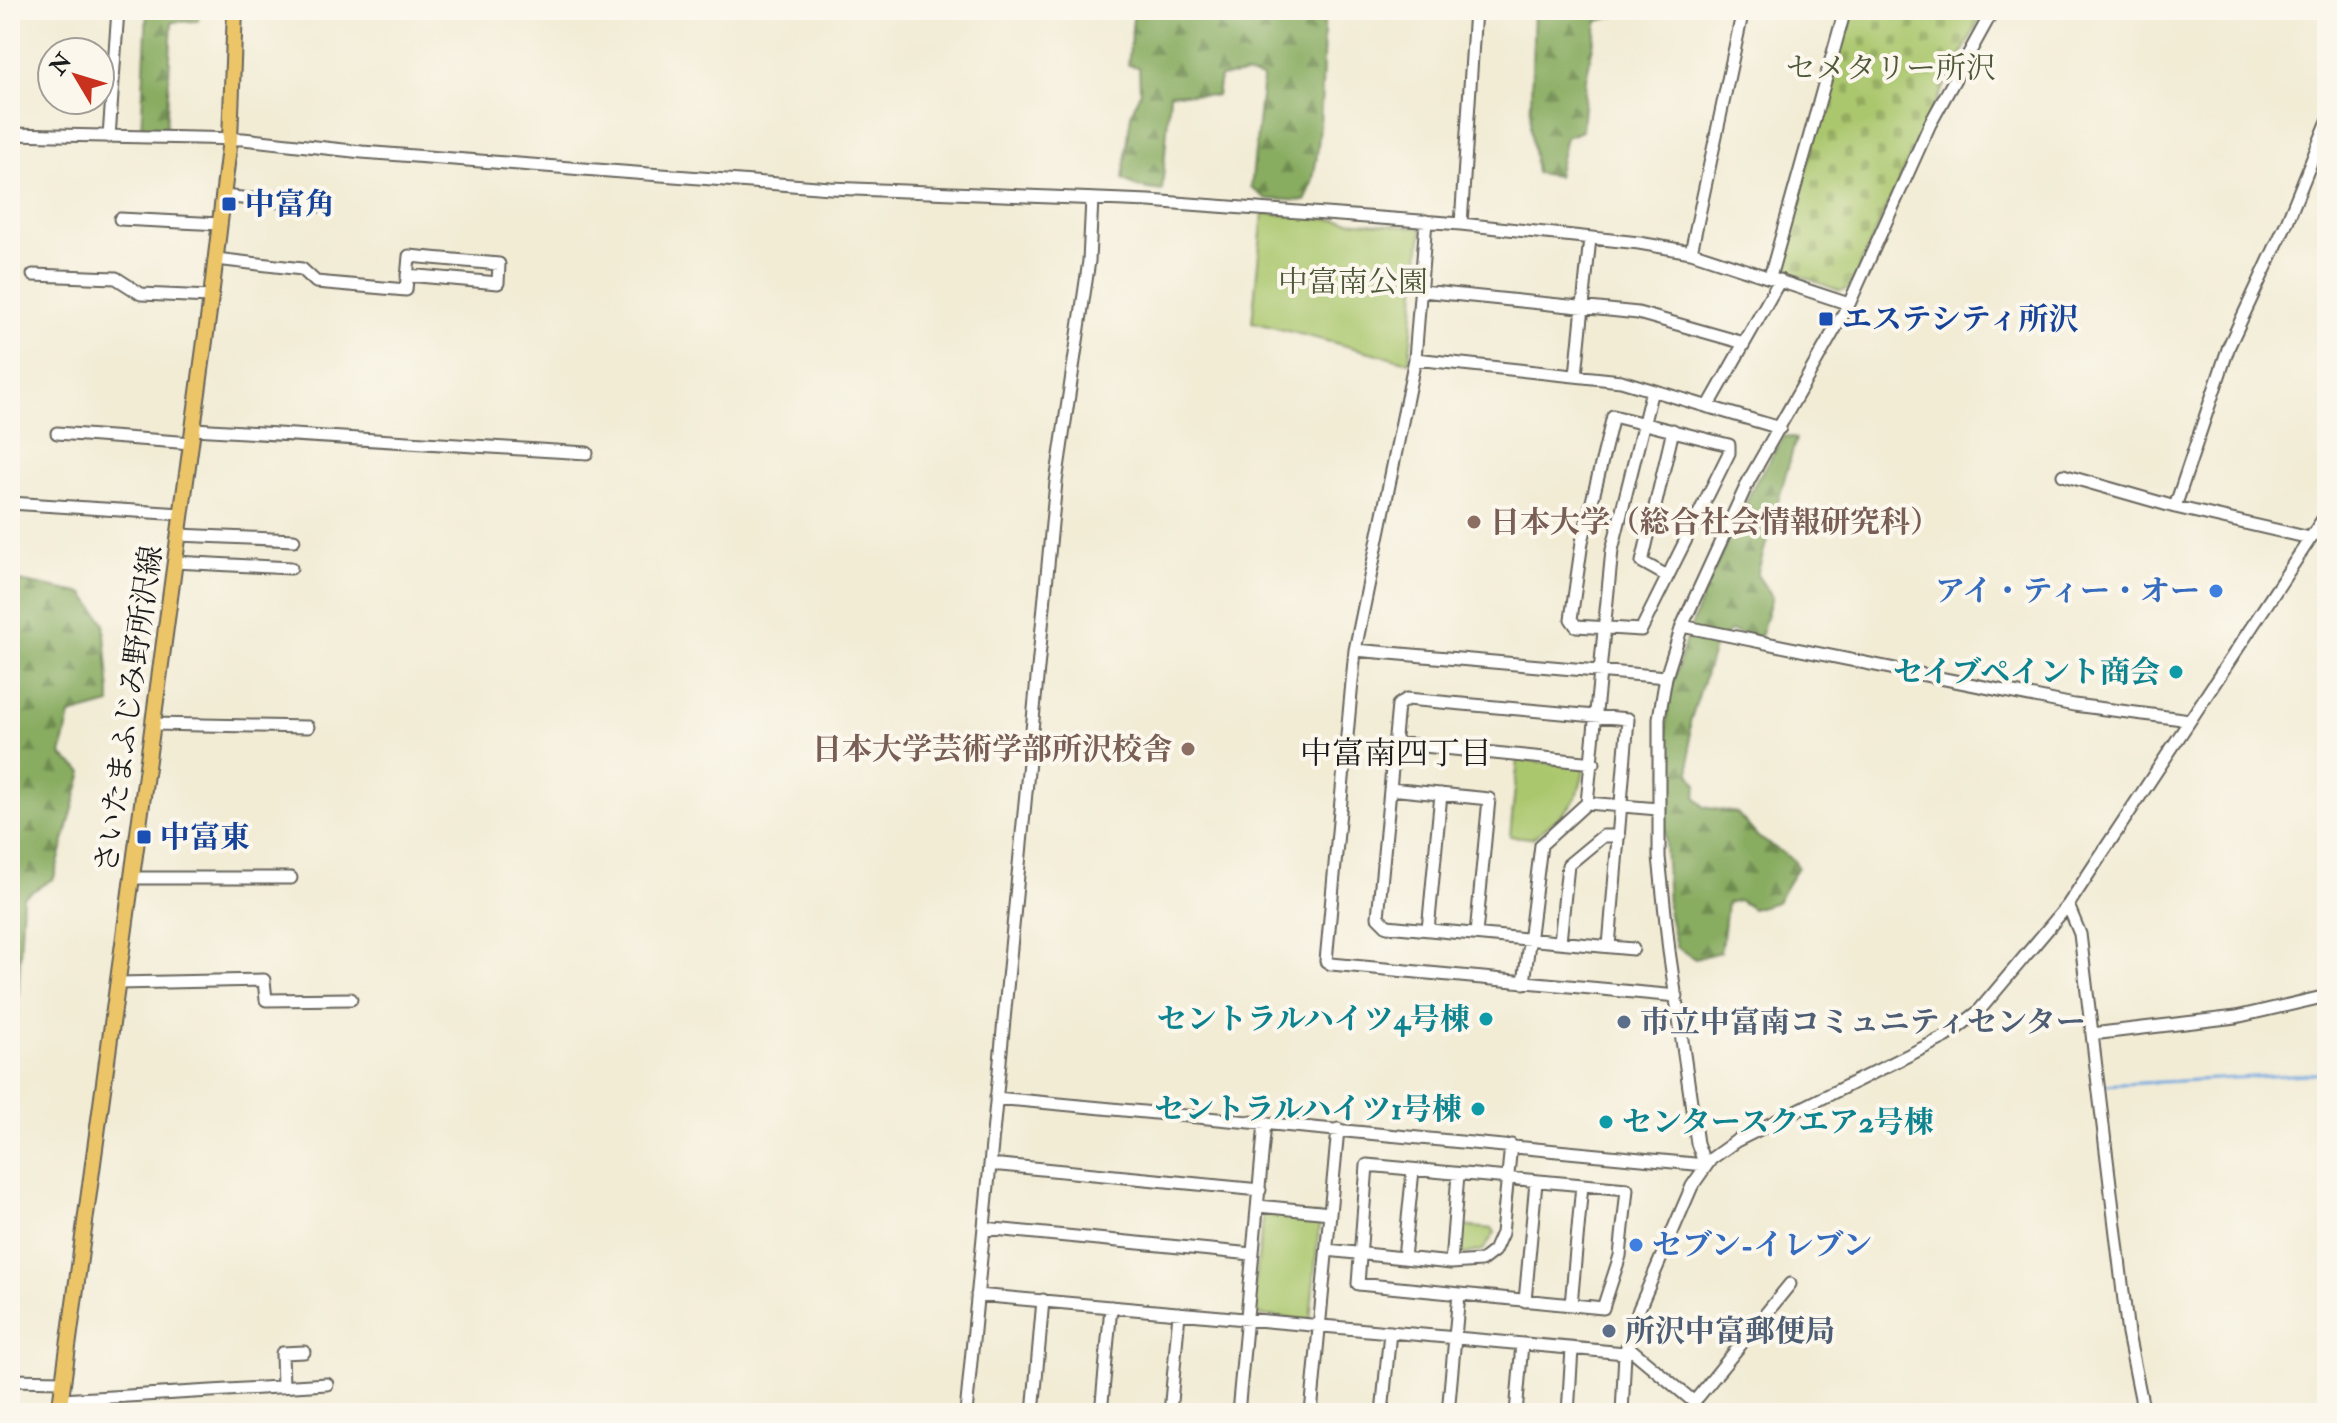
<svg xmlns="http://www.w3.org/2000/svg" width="2337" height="1423" viewBox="0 0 2337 1423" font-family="'IM FELL Double Pica','Noto Serif JP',serif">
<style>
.forest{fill:url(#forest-firs);stroke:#52643e;stroke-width:2}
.cemetery{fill:url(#cemetery-stones);stroke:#647245;stroke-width:2}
.park{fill:#abc76e;stroke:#647245;stroke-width:2}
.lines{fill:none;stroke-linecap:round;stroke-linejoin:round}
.stream{stroke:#71a6de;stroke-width:3}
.minor-casing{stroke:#67655d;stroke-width:15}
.major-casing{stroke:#67655d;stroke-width:18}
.minor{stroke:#fff;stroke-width:11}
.major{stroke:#edc569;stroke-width:14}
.transit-dot{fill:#1a4fb4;stroke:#fbf7ec;stroke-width:3}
.education-dot{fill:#8d6e63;stroke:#fbf7ec;stroke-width:3}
.shop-dot{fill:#3f7fe0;stroke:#fbf7ec;stroke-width:3}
.culture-dot{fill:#0f9aa8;stroke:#fbf7ec;stroke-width:3}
.service-dot{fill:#5c6f8a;stroke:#fbf7ec;stroke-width:3}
.labels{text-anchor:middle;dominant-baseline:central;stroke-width:8;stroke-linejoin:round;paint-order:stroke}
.park-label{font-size:30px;fill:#4e5839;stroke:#fbf7ec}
.transit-label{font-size:30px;font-weight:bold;fill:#164399;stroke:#fbf7ec;text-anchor:start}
.education-label{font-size:30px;font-weight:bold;fill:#785e54;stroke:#fbf7ec;text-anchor:start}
.shop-label{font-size:30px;font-weight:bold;fill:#366cbe;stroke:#fbf7ec;text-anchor:end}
.culture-label{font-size:30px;font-weight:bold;fill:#0d838f;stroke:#fbf7ec;text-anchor:end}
.street-label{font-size:30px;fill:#1c1c1c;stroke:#fbf7ec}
.service-label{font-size:30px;font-weight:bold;fill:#4e5e75;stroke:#fbf7ec;text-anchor:start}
.neighbourhood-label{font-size:32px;fill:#1c1c1c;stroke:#fbf7ec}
</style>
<defs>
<pattern id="forest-firs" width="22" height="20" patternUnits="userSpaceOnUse" patternTransform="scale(2)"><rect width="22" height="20" fill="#88ac61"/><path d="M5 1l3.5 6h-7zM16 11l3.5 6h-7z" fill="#6e8b4f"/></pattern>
<pattern id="cemetery-stones" width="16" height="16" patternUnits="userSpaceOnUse" patternTransform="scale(2)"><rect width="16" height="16" fill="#abc76e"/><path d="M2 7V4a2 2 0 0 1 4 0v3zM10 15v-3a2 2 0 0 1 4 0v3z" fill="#93aa5f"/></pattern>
</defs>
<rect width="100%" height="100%" fill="#fbf7ec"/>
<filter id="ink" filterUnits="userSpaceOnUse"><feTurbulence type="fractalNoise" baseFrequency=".0125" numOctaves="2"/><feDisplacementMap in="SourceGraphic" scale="16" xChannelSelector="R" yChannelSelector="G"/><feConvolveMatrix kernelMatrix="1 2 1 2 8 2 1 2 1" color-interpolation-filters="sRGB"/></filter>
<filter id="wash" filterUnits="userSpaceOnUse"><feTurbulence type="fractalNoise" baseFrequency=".006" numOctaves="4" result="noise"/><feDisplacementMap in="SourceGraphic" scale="32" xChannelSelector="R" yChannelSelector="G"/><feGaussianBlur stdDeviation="1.8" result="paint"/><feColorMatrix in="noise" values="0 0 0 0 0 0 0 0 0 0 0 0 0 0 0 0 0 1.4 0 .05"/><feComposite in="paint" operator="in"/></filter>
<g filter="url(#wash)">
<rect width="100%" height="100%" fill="#f2ecd5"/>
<path class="forest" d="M 147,10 L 199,10 L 198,21 L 172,22 L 166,130 L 141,131 Z
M 1134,10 L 1325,10 C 1322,52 1324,169 1305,201 L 1267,199 L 1251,188 L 1263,78 L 1247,74 L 1220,77 L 1217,96 L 1170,93 L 1162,191 L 1137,187 L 1123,179 L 1131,114 L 1140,91 L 1139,67 L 1128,65 Z
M 1534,10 L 1618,10 L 1616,16 L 1598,21 L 1586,79 L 1582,131 L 1566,137 L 1557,176 L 1536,173 L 1530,128 Z
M 1784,436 L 1796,439 L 1757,575 L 1772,597 L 1760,637 L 1730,631 L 1716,642 L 1690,722 L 1690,773 L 1697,785 L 1696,798 L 1704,807 L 1737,813 L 1758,837 L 1794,860 L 1798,867 L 1777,902 L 1752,909 L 1739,900 L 1727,903 C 1725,919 1724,938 1720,952 L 1695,959 L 1676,947 L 1668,910 L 1663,796 L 1668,698 L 1687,636 L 1710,579 L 1755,483 Z
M 10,579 L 84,594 L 104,622 L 110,693 L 110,704 L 70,715 L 61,755 L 83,772 L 54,878 L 23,897 L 17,1019 L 10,1019 Z"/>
<path class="cemetery" d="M 1849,10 L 1985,10 L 1929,115 L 1850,288 L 1840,291 L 1780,268 Z"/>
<path class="park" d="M 1263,213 L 1422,228 L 1409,362 L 1252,322 Z
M 1518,759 L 1584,767 C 1580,807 1562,814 1533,838 L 1510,836 Z
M 1264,1211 L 1320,1216 L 1310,1321 L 1251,1314 Z
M 1461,1226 L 1493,1229 L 1495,1233 L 1483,1250 L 1461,1255 L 1458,1251 Z"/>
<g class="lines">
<path class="stream" d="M 2103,1085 L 2327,1073"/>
</g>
</g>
<g filter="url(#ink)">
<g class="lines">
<defs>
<path id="minor" d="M 10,134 L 243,139 L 362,152 L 830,188 L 1149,201 L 1461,224 L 1639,243 L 1691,252 L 1849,304
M 109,137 L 118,10
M 223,196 L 318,206
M 120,219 L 220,224
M 1426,221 L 1415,359 L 1355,650 L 1326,961 L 1331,964 L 1677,996
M 1461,224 L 1475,10
M 1691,252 L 1743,10
M 216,259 L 302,269 L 316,282 L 406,290 L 409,256 L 499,264 L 498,283 L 407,275
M 33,275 L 116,278 L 141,294 L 211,297
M 1770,277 L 1845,10
M 1422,291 L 1638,313 L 1744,343
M 1415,359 L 1621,381 L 1780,428
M 1576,375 L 1590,238
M 1708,407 L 1780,280
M 1613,416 L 1729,445 L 1729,453 L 1641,630 L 1576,626 L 1571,619 L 1582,542 Z
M 194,429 L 587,453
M 57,433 L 192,443
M 2063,475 L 2175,507 L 2310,538
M 10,503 L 182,514
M 2175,507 L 2229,346 L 2287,222 L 2327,123
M 179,535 L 294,540
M 175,562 L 291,568
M 1667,576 L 1642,562 L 1673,430
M 1682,626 L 2074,705 L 2190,720
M 1355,650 L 1666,677
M 153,724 L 308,727
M 1394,743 L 1594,763
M 1390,789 L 1489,799 L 1476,934
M 1587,803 L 1612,550 L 1652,390
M 132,878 L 291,878
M 2068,905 L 2080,934 L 2128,1334 L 2144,1413
M 1428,930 L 1441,794
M 1560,942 L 1568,865 L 1603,836 L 1619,836
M 1609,946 L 1628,719 L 1407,699 L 1398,705 L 1378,917 L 1387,926 C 1469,934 1551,941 1633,949
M 118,983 L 264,980 L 266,1000 L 351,999
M 1524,983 L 1541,845 L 1587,803 L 1658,809
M 2092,1034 L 2236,1017 L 2327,996
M 996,1098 L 1705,1165
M 990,1164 L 1260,1190
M 1367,1165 L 1627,1189 L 1620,1256 L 1603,1308 L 1358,1284 Z
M 1705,1165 L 1697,1143 L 1669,951 L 1659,857 L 1659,718 L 1666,677 L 1682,626 L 1749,480 L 1849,304 L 1930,124 L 1993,10
M 1258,1206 L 1330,1213
M 984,1228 L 1252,1254
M 1327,1250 L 1451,1263 L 1481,1261 L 1494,1251 L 1502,1233 L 1511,1145
M 1404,1258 L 1413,1170
M 1451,1263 L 1458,1174
M 977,1295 L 1625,1353
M 1525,1301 L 1536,1182
M 1571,1305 L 1582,1185
M 1627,1346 L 1694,1402 L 1790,1284
M 10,1380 L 63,1381
M 283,1387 L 282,1353 L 304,1352
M 61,1400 L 327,1384
M 966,1413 L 1056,482 L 1089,261 L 1092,199
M 1033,1413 L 1043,1300
M 1101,1413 L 1111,1307
M 1170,1413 L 1179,1313
M 1238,1413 L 1265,1123
M 1311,1413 L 1338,1129
M 1382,1413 L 1390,1332
M 1448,1413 L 1459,1294
M 1516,1413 L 1522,1344
M 1568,1413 L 1572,1349
M 1622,1413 L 1625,1353 L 1639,1309 L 1692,1186 L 1711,1159 L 1736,1141 L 1947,1036 L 1978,1012 L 2068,905 L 2327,513"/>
<path id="major" d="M 59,1413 L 211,297 L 230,139 L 235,10"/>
</defs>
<use href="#minor" class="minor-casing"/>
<use href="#major" class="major-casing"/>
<use href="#minor" class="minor"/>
<use href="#major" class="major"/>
</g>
</g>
<g class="transit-dot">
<rect x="221" y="196" width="16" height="16" rx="4"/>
<rect x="1818" y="311" width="16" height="16" rx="4"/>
<rect x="136" y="829" width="16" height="16" rx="4"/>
</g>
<g class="education-dot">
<circle cx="1474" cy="522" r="8"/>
<circle cx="1188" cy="749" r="8"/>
</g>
<g class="shop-dot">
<circle cx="2216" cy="591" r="8"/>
<circle cx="1636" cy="1245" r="8"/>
</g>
<g class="culture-dot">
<circle cx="2176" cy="672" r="8"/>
<circle cx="1486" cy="1019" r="8"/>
<circle cx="1478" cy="1109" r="8"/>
<circle cx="1606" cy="1122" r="8"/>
</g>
<g class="service-dot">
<circle cx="1624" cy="1022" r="8"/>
<circle cx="1609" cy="1331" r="8"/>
</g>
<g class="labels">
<g class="park-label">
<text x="1891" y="68">セメタリー所沢</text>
<text x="1353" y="282">中富南公園</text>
</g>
<g class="transit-label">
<text x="245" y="204">中富角</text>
<text x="1842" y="319">エステシティ所沢</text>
<text x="160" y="837">中富東</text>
</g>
<g class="education-label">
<text x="1490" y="522">日本大学（総合社会情報研究科）</text>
<text x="1172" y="749" text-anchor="end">日本大学芸術学部所沢校舎</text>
</g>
<g class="shop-label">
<text x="2200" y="591">アイ・ティー・オー</text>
<text x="1652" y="1245" text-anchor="start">セブン-イレブン</text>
</g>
<g class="culture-label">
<text x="2160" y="672">セイブペイント商会</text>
<text x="1470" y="1019">セントラルハイツ4号棟</text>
<text x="1462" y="1109">セントラルハイツ1号棟</text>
<text x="1622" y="1122" text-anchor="start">センタースクエア2号棟</text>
</g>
<g class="street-label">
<text transform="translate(129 709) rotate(-82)">さいたまふじみ野所沢線</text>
</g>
<g class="service-label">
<text x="1640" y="1022">市立中富南コミュニティセンター</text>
<text x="1625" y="1331">所沢中富郵便局</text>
</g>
<g class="neighbourhood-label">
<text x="1396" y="754">中富南四丁目</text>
</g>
</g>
<rect width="2337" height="1423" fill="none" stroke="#fbf7ec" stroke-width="40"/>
<g transform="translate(76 76) rotate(308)"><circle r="38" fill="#fbf7ec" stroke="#a29f99" stroke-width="2"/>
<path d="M0-6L14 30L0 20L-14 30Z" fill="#c8321e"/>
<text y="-12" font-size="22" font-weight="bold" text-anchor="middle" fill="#1c1c1c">N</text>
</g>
</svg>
